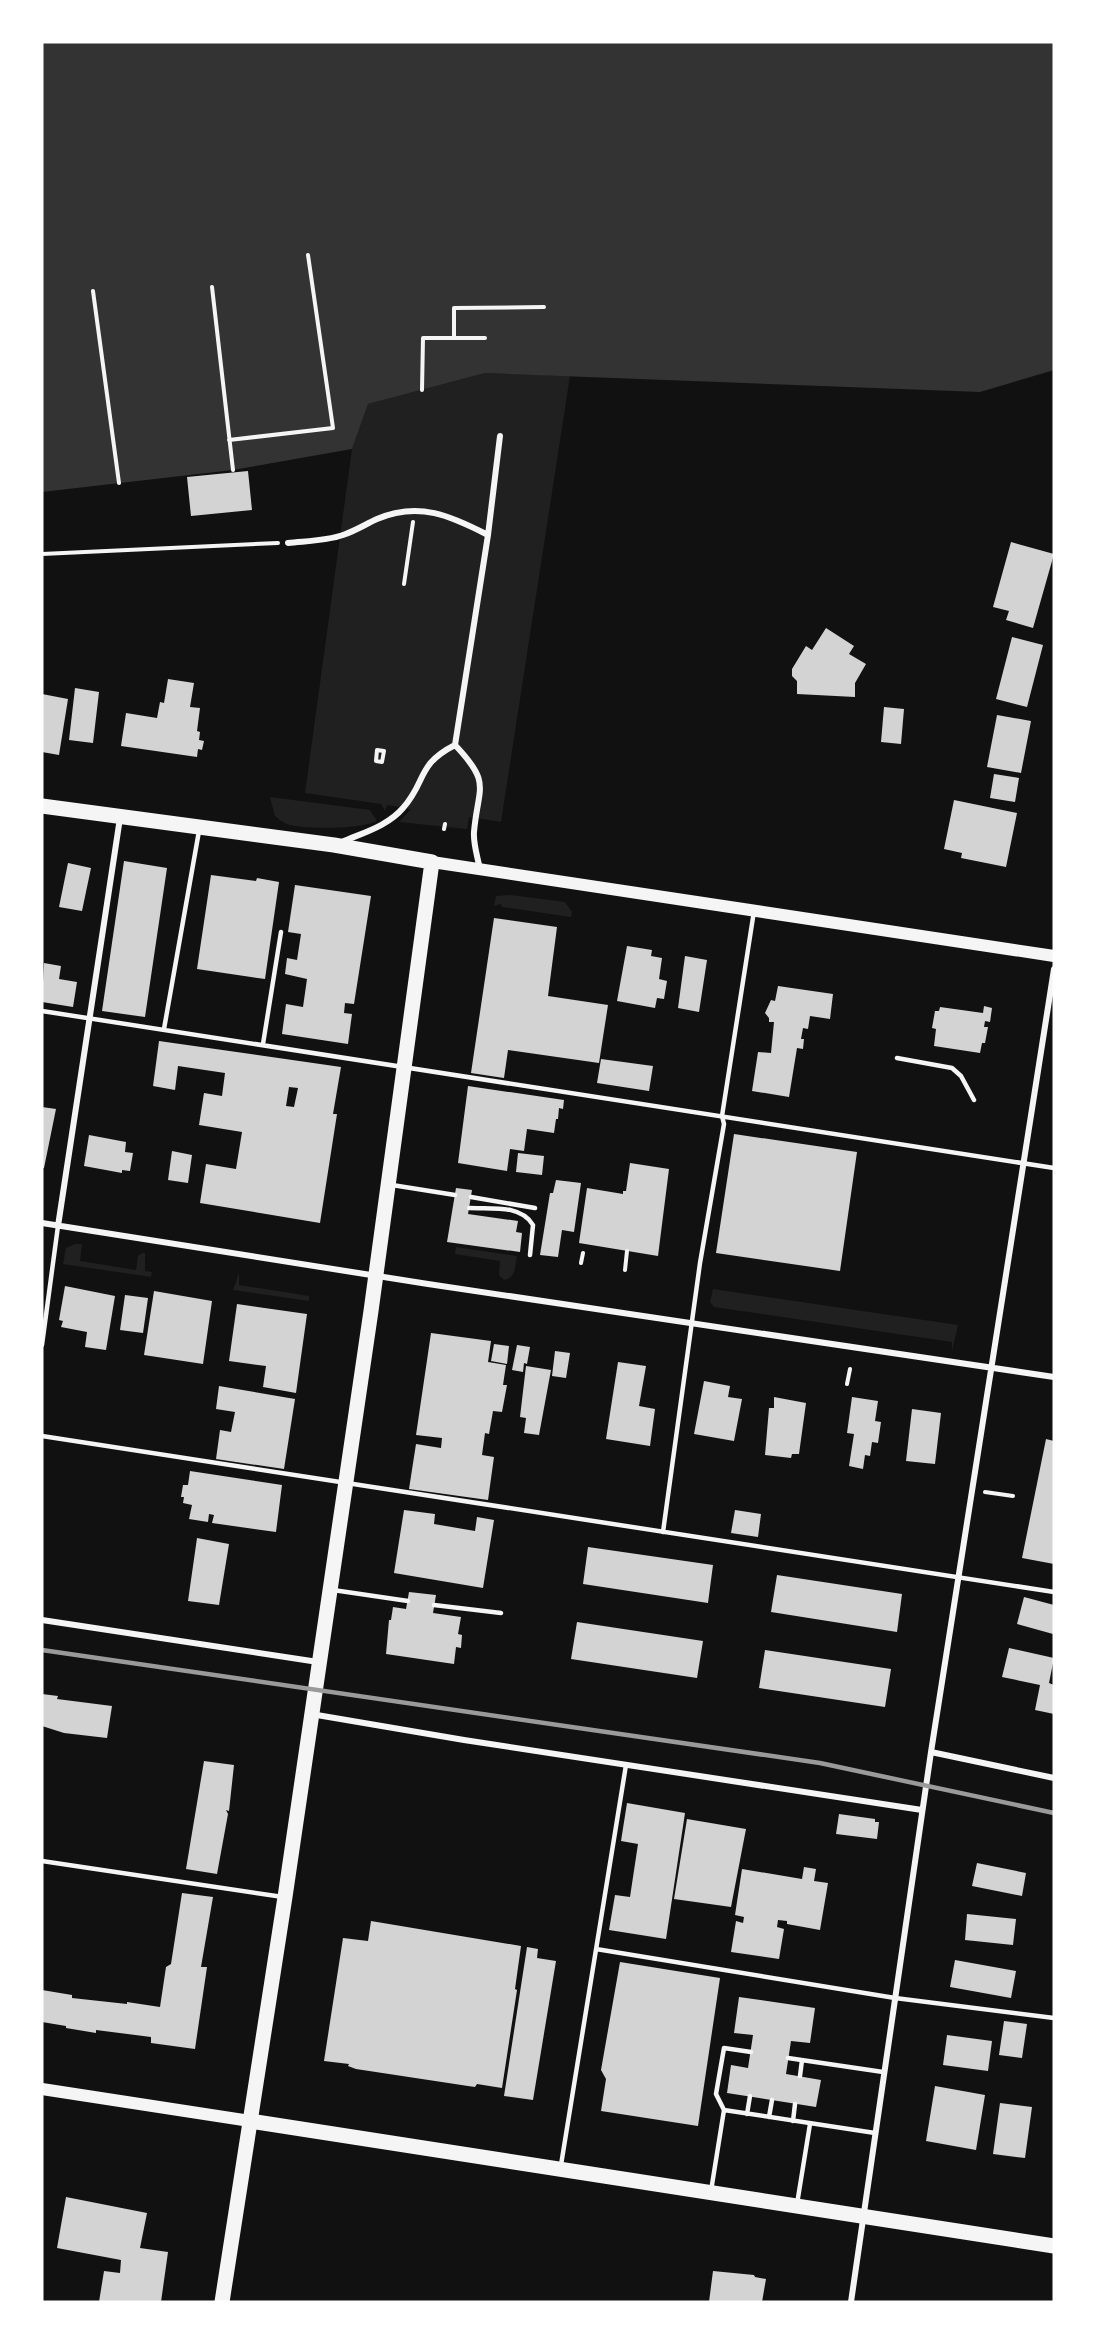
<svg xmlns="http://www.w3.org/2000/svg" width="1096" height="2344" viewBox="0 0 1096 2344" font-family="Arial,sans-serif">
<style>
.green{fill:#202020}
.water{fill:#333}
.building{fill:#d3d3d3;fill-rule:evenodd}
.lines{fill:none;stroke-linecap:round;stroke-linejoin:round}
.path{stroke:#f5f5f5;stroke-width:4}
.service{stroke:#f5f5f5;stroke-width:4.5}
.minor{stroke:#f5f5f5;stroke-width:6}
.secondary{stroke:#f5f5f5;stroke-width:12}
.primary{stroke:#f5f5f5;stroke-width:15}
.rail{stroke:#9a9a9a;stroke-width:4.5}
</style>
<rect width="100%" height="100%" fill="#111"/>
<path class="green" d="M 485,373 L 570,376 L 501,822 L 469,817 L 467,829 L 399,822 L 411,809 L 387,805 L 385,811 L 381,804 L 305,793 L 352,449 L 368,404 Z
M 270,797 L 370,810 L 377,821 C 362,829 303,830 287,824 C 282,822 279,819 275,816 Z
M 511,895 L 565,902 L 572,912 L 571,917 L 502,907 L 501,904 L 494,906 L 496,896 Z
M 75,1244 L 82,1244 L 80,1261 L 136,1270 L 138,1256 L 142,1253 L 145,1253 L 145,1271 L 152,1272 L 151,1277 L 63,1264 L 66,1248 Z
M 456,1247 L 517,1256 C 515,1266 516,1278 504,1280 L 499,1275 L 500,1261 L 455,1254 Z
M 239,1273 L 239,1285 L 309,1296 L 309,1301 L 233,1290 Z
M 713,1289 L 958,1325 L 952,1351 L 952,1342 L 714,1307 L 710,1302 Z"/>
<path class="water" d="M 42,42 L 1054,42 L 1054,370 L 980,392 L 485,373 L 368,404 L 352,449 L 233,470 L 42,492 Z"/>
<path class="building" d="M 248,471 L 252,510 L 191,516 L 187,477 Z
M 1011,542 L 1054,554 L 1033,628 L 1006,620 L 1009,611 L 993,607 Z
M 826,628 L 854,646 L 849,654 L 866,664 L 855,683 L 855,697 L 797,694 L 797,681 L 792,676 L 792,669 L 806,646 L 812,650 Z
M 1012,637 L 1043,645 L 1027,707 L 996,699 Z
M 168,679 L 194,683 L 190,707 L 200,708 L 197,731 L 200,732 L 199,740 L 204,741 L 202,750 L 198,749 L 197,757 L 121,746 L 126,713 L 157,718 L 160,702 L 164,703 Z
M 75,688 L 99,692 L 93,743 L 69,740 Z
M 42,694 L 68,699 L 59,755 L 42,752 Z
M 884,707 L 904,709 L 901,744 L 881,742 Z
M 997,715 L 1031,721 L 1021,773 L 987,767 Z
M 994,774 L 1019,778 L 1015,802 L 990,798 Z
M 954,800 L 1017,813 L 1006,867 L 961,858 L 962,853 L 944,849 Z
M 124,861 L 167,868 L 145,1017 L 102,1011 Z
M 68,863 L 91,868 L 82,911 L 59,907 Z
M 211,875 L 256,881 L 257,878 L 279,882 L 265,979 L 197,969 Z
M 295,885 L 371,896 L 354,1004 L 345,1003 L 344,1013 L 352,1014 L 348,1044 L 282,1034 L 286,1004 L 303,1007 L 307,979 L 285,974 L 287,958 L 297,960 L 301,934 L 288,932 Z
M 494,918 L 557,927 L 548,996 L 608,1005 L 599,1063 L 508,1050 L 504,1078 L 471,1073 Z
M 627,946 L 652,950 L 651,956 L 662,958 L 659,979 L 667,981 L 664,999 L 657,998 L 655,1008 L 617,1001 Z
M 685,956 L 707,960 L 699,1012 L 678,1008 Z
M 44,963 L 61,966 L 59,979 L 77,982 L 73,1007 L 42,1002 Z
M 778,986 L 833,994 L 830,1019 L 810,1016 L 808,1029 L 803,1028 L 801,1039 L 804,1039 L 803,1049 L 797,1048 L 789,1097 L 752,1091 L 758,1052 L 771,1053 L 774,1022 L 769,1022 L 769,1018 L 765,1013 L 771,1000 L 775,1001 Z
M 984,1006 L 992,1008 L 990,1022 L 985,1021 L 984,1027 L 988,1027 L 985,1043 L 982,1043 L 980,1053 L 934,1046 L 936,1029 L 932,1028 L 935,1011 L 939,1011 L 940,1007 L 983,1013 Z
M 159,1041 L 341,1067 L 333,1114 L 337,1114 L 320,1223 L 200,1203 L 206,1164 L 236,1169 L 242,1132 L 199,1125 L 204,1093 L 222,1096 L 225,1073 L 178,1066 L 175,1090 L 153,1086 ZM 289,1087 L 298,1088 L 294,1107 L 286,1106 Z
M 601,1059 L 653,1066 L 649,1091 L 597,1083 Z
M 468,1086 L 564,1100 L 563,1109 L 559,1108 L 558,1119 L 556,1119 L 554,1133 L 527,1129 L 524,1151 L 510,1149 L 507,1171 L 458,1163 Z
M 42,1107 L 56,1109 L 44,1168 L 42,1168 Z
M 734,1134 L 857,1152 L 840,1271 L 716,1253 Z
M 89,1135 L 126,1142 L 125,1152 L 133,1153 L 130,1171 L 122,1170 L 122,1173 L 84,1166 Z
M 172,1151 L 192,1155 L 188,1183 L 168,1180 Z
M 518,1153 L 544,1156 L 542,1175 L 516,1172 Z
M 630,1163 L 669,1169 L 658,1256 L 579,1243 L 587,1188 L 623,1194 L 623,1191 L 626,1191 Z
M 556,1180 L 581,1183 L 574,1232 L 562,1230 L 558,1257 L 540,1255 L 550,1193 L 553,1193 Z
M 456,1188 L 472,1190 L 468,1214 L 518,1221 L 516,1232 L 522,1233 L 520,1252 L 447,1242 Z
M 65,1286 L 115,1296 L 106,1350 L 85,1347 L 87,1332 L 61,1327 L 63,1321 L 59,1320 Z
M 154,1291 L 212,1301 L 203,1364 L 144,1355 Z
M 125,1295 L 148,1298 L 143,1333 L 120,1330 Z
M 237,1304 L 307,1314 L 296,1393 L 263,1387 L 266,1366 L 229,1361 Z
M 431,1333 L 491,1341 L 488,1362 L 506,1365 L 503,1385 L 507,1385 L 502,1412 L 493,1411 L 489,1434 L 485,1433 L 482,1455 L 494,1457 L 488,1500 L 409,1489 L 416,1444 L 441,1448 L 442,1438 L 416,1435 Z
M 494,1344 L 509,1346 L 507,1364 L 491,1361 Z
M 517,1345 L 530,1347 L 527,1364 L 524,1363 L 523,1372 L 512,1370 Z
M 555,1351 L 570,1353 L 566,1378 L 552,1376 Z
M 618,1362 L 646,1366 L 639,1406 L 655,1409 L 650,1446 L 606,1439 Z
M 526,1366 L 551,1370 L 539,1435 L 524,1433 L 526,1418 L 520,1417 Z
M 704,1381 L 730,1386 L 728,1397 L 742,1399 L 734,1441 L 694,1434 Z
M 219,1386 L 295,1399 L 284,1469 L 216,1459 L 220,1430 L 231,1432 L 235,1412 L 216,1409 Z
M 774,1397 L 806,1403 L 799,1454 L 792,1454 L 791,1458 L 765,1455 L 769,1408 L 774,1408 Z
M 852,1397 L 878,1401 L 875,1421 L 881,1422 L 878,1443 L 872,1442 L 870,1456 L 865,1455 L 863,1469 L 849,1466 L 854,1434 L 847,1433 Z
M 912,1409 L 941,1413 L 935,1464 L 906,1461 Z
M 1046,1439 L 1054,1441 L 1054,1564 L 1022,1558 Z
M 190,1471 L 282,1485 L 276,1532 L 212,1523 L 214,1515 L 209,1514 L 208,1522 L 189,1519 L 192,1505 L 183,1503 L 184,1497 L 181,1497 L 183,1485 L 188,1485 Z
M 404,1510 L 435,1514 L 434,1524 L 475,1531 L 477,1517 L 494,1520 L 483,1588 L 394,1573 Z
M 735,1510 L 761,1514 L 758,1537 L 731,1533 Z
M 197,1538 L 229,1544 L 219,1605 L 188,1601 Z
M 588,1547 L 713,1565 L 708,1603 L 583,1584 Z
M 777,1575 L 902,1594 L 897,1632 L 771,1612 Z
M 409,1592 L 436,1595 L 433,1613 L 461,1617 L 458,1634 L 462,1635 L 461,1648 L 456,1647 L 454,1664 L 386,1654 L 389,1620 L 391,1620 L 393,1607 L 406,1609 Z
M 1024,1597 L 1054,1605 L 1053,1634 L 1017,1624 Z
M 577,1622 L 703,1641 L 697,1678 L 571,1659 Z
M 1009,1648 L 1054,1658 L 1049,1683 L 1054,1685 L 1054,1714 L 1035,1710 L 1040,1685 L 1002,1677 Z
M 765,1650 L 891,1669 L 885,1707 L 759,1688 Z
M 42,1694 L 58,1696 L 57,1699 L 112,1706 L 107,1738 L 64,1733 L 42,1726 Z
M 204,1761 L 234,1765 L 229,1811 L 226,1810 L 228,1814 L 217,1874 L 186,1869 Z
M 627,1803 L 685,1813 L 666,1939 L 609,1930 L 615,1895 L 630,1897 L 638,1844 L 621,1841 Z
M 839,1814 L 875,1819 L 875,1822 L 879,1822 L 877,1839 L 836,1834 Z
M 687,1819 L 746,1829 L 731,1907 L 674,1899 Z
M 977,1863 L 1026,1873 L 1022,1896 L 972,1886 Z
M 804,1867 L 816,1869 L 814,1881 L 828,1883 L 820,1930 L 787,1924 L 787,1921 L 778,1920 L 777,1927 L 784,1929 L 779,1959 L 731,1952 L 736,1921 L 743,1923 L 744,1917 L 735,1915 L 742,1869 L 802,1879 Z
M 182,1893 L 213,1897 L 201,1967 L 207,1967 L 195,2049 L 151,2043 L 151,2037 L 96,2030 L 96,2033 L 66,2028 L 66,2026 L 42,2022 L 42,1990 L 72,1995 L 72,1998 L 127,2004 L 127,2002 L 160,2007 L 166,1967 L 171,1964 Z
M 967,1914 L 1016,1919 L 1013,1945 L 965,1940 Z
M 371,1921 L 521,1946 L 515,1989 L 517,1990 L 502,2088 L 477,2084 L 475,2087 L 468,2086 L 356,2069 L 348,2066 L 349,2064 L 324,2061 L 343,1938 L 368,1941 Z
M 527,1947 L 538,1949 L 537,1958 L 556,1961 L 533,2100 L 504,2096 Z
M 955,1960 L 1016,1971 L 1011,1998 L 950,1987 Z
M 620,1962 L 720,1978 L 698,2126 L 601,2111 L 606,2079 L 601,2070 Z
M 739,1997 L 815,2008 L 810,2043 L 791,2041 L 786,2074 L 821,2080 L 816,2107 L 727,2093 L 731,2065 L 748,2068 L 753,2035 L 734,2033 Z
M 1004,2021 L 1027,2024 L 1022,2058 L 999,2055 Z
M 947,2035 L 992,2041 L 988,2071 L 943,2065 Z
M 935,2086 L 985,2095 L 976,2150 L 926,2141 Z
M 1000,2103 L 1032,2107 L 1025,2158 L 993,2154 Z
M 66,2197 L 147,2213 L 140,2248 L 168,2252 L 161,2302 L 99,2302 L 104,2271 L 120,2273 L 121,2260 L 57,2248 Z
M 713,2271 L 754,2275 L 755,2277 L 766,2279 L 762,2302 L 709,2302 Z"/>
<g class="lines">
<path class="path" d="M 212,287 L 233,470
M 93,291 L 119,483
M 454,338 L 454,308 L 544,307
M 422,390 L 423,338 L 485,338
M 229,440 L 333,428 L 308,255
M 42,554 L 278,543
M 404,584 L 413,522
M 377,750 L 384,751 L 382,762 L 376,761 Z
M 444,829 L 445,824
M 581,1263 L 583,1253
M 625,1270 L 627,1251
M 847,1384 L 850,1369
M 985,1492 L 1013,1496"/>
<path class="service" d="M 42,1011 L 1054,1168
M 164,1029 L 199,831
M 263,1044 L 281,932
M 897,1058 L 952,1068 L 961,1076 L 974,1100
M 392,1185 L 455,1195
M 471,1197 L 535,1208
M 469,1208 C 490,1209 521,1204 533,1225 L 530,1255
M 42,1345 L 58,1226
M 42,1436 L 1054,1592
M 663,1532 L 700,1263 L 724,1124 L 722,1116 L 754,911
M 333,1590 L 408,1601
M 434,1605 L 501,1613
M 42,1861 L 283,1897
M 596,1949 L 895,1998 L 1054,2018
M 788,2058 L 883,2072
M 800,2076 L 802,2060
M 724,2110 L 716,2094 L 724,2048 L 751,2052
M 747,2114 L 750,2096
M 769,2117 L 772,2100
M 793,2121 L 795,2104
M 561,2165 L 626,1765
M 711,2191 L 724,2110 L 875,2133
M 797,2204 L 810,2124"/>
<path class="minor" d="M 288,543 C 306,541 326,541 343,535 C 355,531 366,524 377,519 C 419,501 451,516 488,535
M 455,745 L 488,535 L 500,436
M 455,745 C 492,784 478,786 474,832 C 473,844 478,858 480,870
M 342,842 C 362,833 388,826 403,808 C 427,781 416,765 455,745
M 42,1223 L 428,1284 L 1054,1377
M 58,1226 L 120,818
M 42,1620 L 318,1662
M 311,1714 L 464,1740 L 922,1810
M 931,1752 L 1054,1778
M 851,2302 L 931,1752 L 1054,969"/>
<path class="secondary" d="M 432,862 L 1054,956
M 42,2089 L 250,2121"/>
<path class="primary" d="M 42,806 L 334,845 L 432,862 L 371,1311 L 285,1897 L 222,2302
M 250,2121 L 1054,2246"/>
<path class="rail" d="M 42,1650 L 820,1763 L 1054,1813"/>
</g>
<rect width="1096" height="2344" fill="none" stroke="#ffffff" stroke-width="87"/>
</svg>
